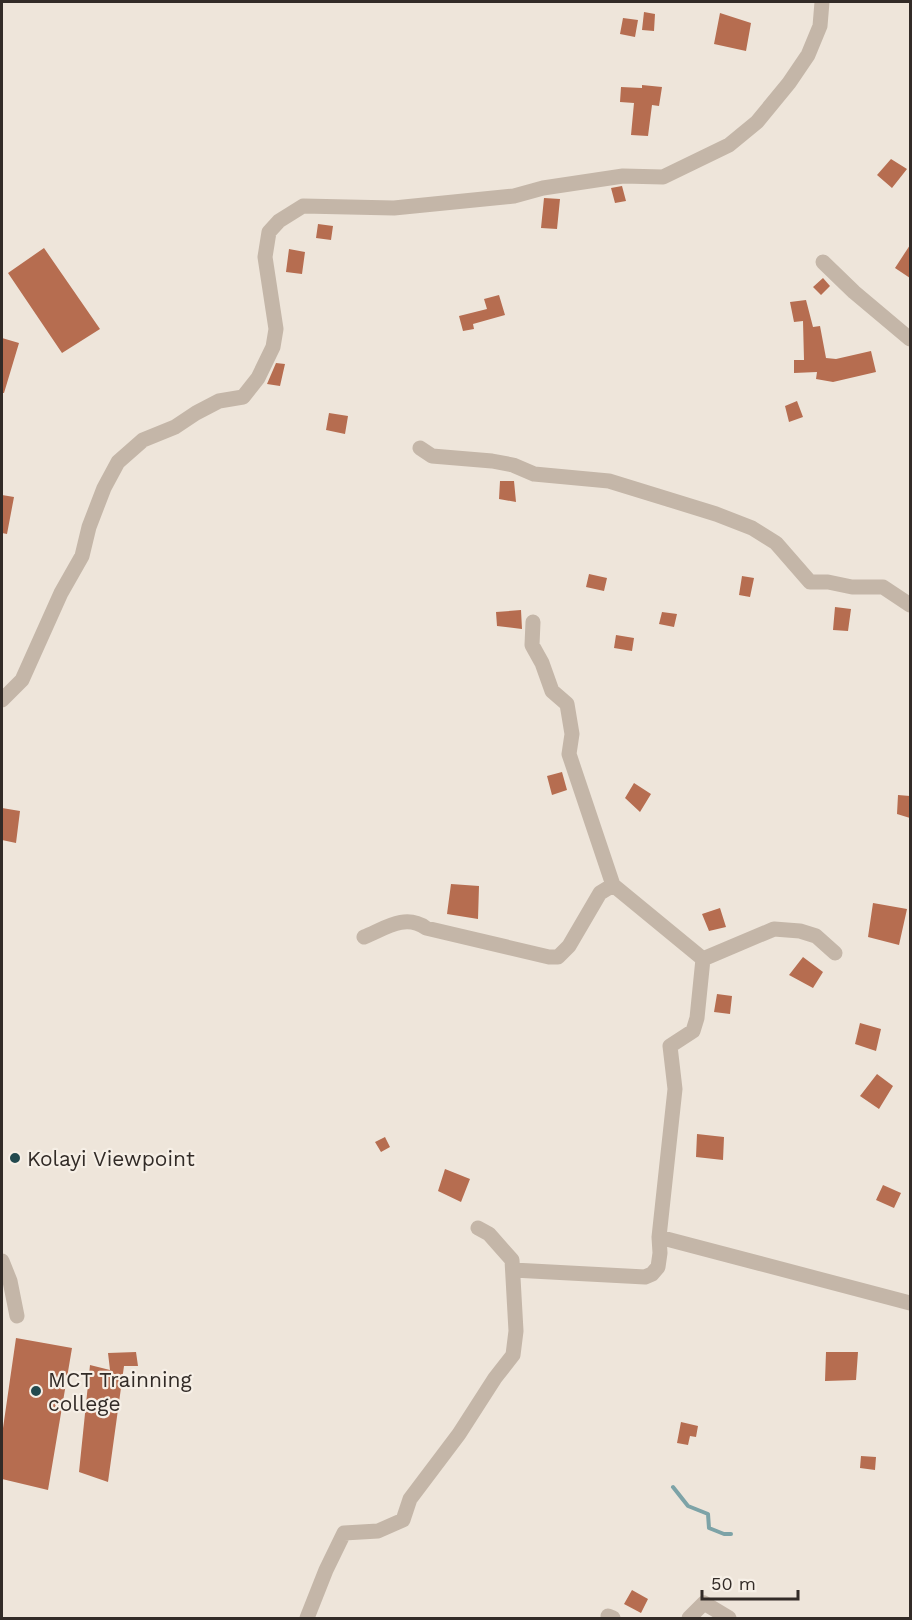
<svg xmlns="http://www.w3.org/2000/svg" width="912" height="1620" viewBox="0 0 912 1620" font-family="'Work Sans',sans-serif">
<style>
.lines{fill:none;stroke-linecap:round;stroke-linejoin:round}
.stream{stroke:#7da3a7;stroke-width:4}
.building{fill:#b66d50}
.minor{stroke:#c4b6a8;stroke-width:15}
.poi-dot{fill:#22494e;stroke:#f6efe6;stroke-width:2}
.labels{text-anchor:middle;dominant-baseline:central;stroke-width:4.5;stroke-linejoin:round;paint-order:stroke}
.poi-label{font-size:21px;fill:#322b27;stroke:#f6efe6;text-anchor:start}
</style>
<rect width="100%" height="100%" fill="#eee5da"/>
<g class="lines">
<path class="stream" d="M 673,1487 L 688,1506 L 708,1514 L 709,1528 L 724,1534 L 731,1534"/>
</g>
<path class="building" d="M 644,12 L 655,14 L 654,31 L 642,30 Z
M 720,13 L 751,23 L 746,51 L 714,44 Z
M 623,18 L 638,20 L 635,37 L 620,34 Z
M 642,85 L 662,87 L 659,106 L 652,105 L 648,136 L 631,135 L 634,103 L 620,102 L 621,87 L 642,88 Z
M 891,159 L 907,169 L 892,188 L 877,175 Z
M 622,186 L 626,201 L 615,203 L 611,188 Z
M 544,198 L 560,199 L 557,229 L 541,228 Z
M 318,224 L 333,226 L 331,240 L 316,238 Z
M 910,245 L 910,278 L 895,268 Z
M 44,248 L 100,329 L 62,353 L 8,273 Z
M 289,249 L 305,252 L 302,274 L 286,272 Z
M 823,278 L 830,286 L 821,295 L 813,287 Z
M 499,295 L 505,315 L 473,324 L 474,329 L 463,331 L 459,316 L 487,309 L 484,299 Z
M 806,300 L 813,327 L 820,326 L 826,358 L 836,359 L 871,351 L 876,372 L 833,382 L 816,379 L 817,372 L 794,373 L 794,360 L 804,360 L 803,321 L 794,322 L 790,302 Z
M 2,338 L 19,343 L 4,393 L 2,393 Z
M 276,363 L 285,364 L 280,386 L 267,384 Z
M 797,401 L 803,417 L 789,422 L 785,406 Z
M 329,413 L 348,416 L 345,434 L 326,430 Z
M 500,481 L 514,481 L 516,502 L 499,499 Z
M 2,495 L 14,497 L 7,534 L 2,533 Z
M 589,574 L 607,578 L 604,591 L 586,587 Z
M 742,576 L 754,578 L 750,597 L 739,595 Z
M 835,607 L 851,609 L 848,631 L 833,630 Z
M 521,610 L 522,629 L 497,626 L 496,612 Z
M 662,612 L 677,614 L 674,627 L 659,624 Z
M 616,635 L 634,638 L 632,651 L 614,648 Z
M 562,772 L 567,790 L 552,795 L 547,776 Z
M 634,783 L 651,794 L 640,812 L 625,798 Z
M 898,795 L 910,796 L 910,818 L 897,814 Z
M 2,808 L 20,811 L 16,843 L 2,840 Z
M 451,884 L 479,886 L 478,919 L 447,914 Z
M 873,903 L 907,909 L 899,945 L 868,937 Z
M 720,908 L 726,927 L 709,931 L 702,914 Z
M 803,957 L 823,972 L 813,988 L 789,975 Z
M 717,994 L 732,996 L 730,1014 L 714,1012 Z
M 860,1023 L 881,1029 L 876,1051 L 855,1044 Z
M 877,1074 L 893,1086 L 879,1109 L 860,1096 Z
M 697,1134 L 724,1137 L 723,1160 L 696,1157 Z
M 385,1137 L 390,1147 L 381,1152 L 375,1142 Z
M 445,1169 L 470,1179 L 461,1202 L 438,1191 Z
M 883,1185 L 901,1193 L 894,1208 L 876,1200 Z
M 16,1338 L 72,1348 L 48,1490 L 2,1479 L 2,1435 Z
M 136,1352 L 138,1366 L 124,1366 L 108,1482 L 79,1472 L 90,1365 L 110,1370 L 108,1353 Z
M 826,1352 L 858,1352 L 856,1380 L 825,1381 Z
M 681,1422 L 698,1426 L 696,1437 L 690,1436 L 688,1445 L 677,1443 Z
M 861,1456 L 876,1457 L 875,1470 L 860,1468 Z
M 632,1590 L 648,1599 L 641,1613 L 624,1604 Z"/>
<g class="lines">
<path class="minor" d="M 823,262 L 854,292 L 910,339
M 420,448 L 432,456 L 492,461 L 513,465 L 534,474 L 609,481 L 716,514 L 752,528 L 776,543 L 810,582 L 828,582 L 852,587 L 883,587 L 910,605
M 533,622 L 532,645 L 542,663 L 552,691 L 567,704 L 572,734 L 569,754 L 613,885 L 703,959 L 774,929 L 800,931 L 816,936 L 835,953
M 2,700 L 22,680 L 61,593 L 82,556 L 89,527 L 104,488 L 118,462 L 143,440 L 175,427 L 196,413 L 219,401 L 243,397 L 258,378 L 273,347 L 276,329 L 265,257 L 269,232 L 279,221 L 303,206 L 394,208 L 514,196 L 543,188 L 623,176 L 663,177 L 729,145 L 757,122 L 789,83 L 808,55 L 820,26 L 822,2
M 364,937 C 384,929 405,913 426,928 L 549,957 L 558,957 L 569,946 L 600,893 L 613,885
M 659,1237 L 910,1303
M 2,1261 L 10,1281 L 17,1316
M 513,1270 L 645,1277 L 652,1274 L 658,1267 L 660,1253 L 659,1237 L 675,1089 L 670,1046 L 693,1031 L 697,1018 L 703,959
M 608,1616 L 613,1618
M 307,1618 L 326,1570 L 344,1533 L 378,1531 L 403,1520 L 410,1499 L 459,1434 L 495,1378 L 513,1355 L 516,1331 L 512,1260 L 489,1234 L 478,1228
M 689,1618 L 704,1603 L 729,1618"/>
</g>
<g class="poi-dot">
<circle cx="15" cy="1158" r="6"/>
<circle cx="36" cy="1391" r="6"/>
</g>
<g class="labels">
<g class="poi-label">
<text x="27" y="1158">Kolayi Viewpoint</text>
<text x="48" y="1379">MCT Trainning<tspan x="48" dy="24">college</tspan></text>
</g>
</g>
<rect width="912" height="1620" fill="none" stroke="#322b27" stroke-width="6"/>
<path d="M702 1590v9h96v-9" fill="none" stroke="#322b27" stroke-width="3"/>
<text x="711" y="1590" font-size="18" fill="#322b27" stroke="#f6efe6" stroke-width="4.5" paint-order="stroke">50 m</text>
</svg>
